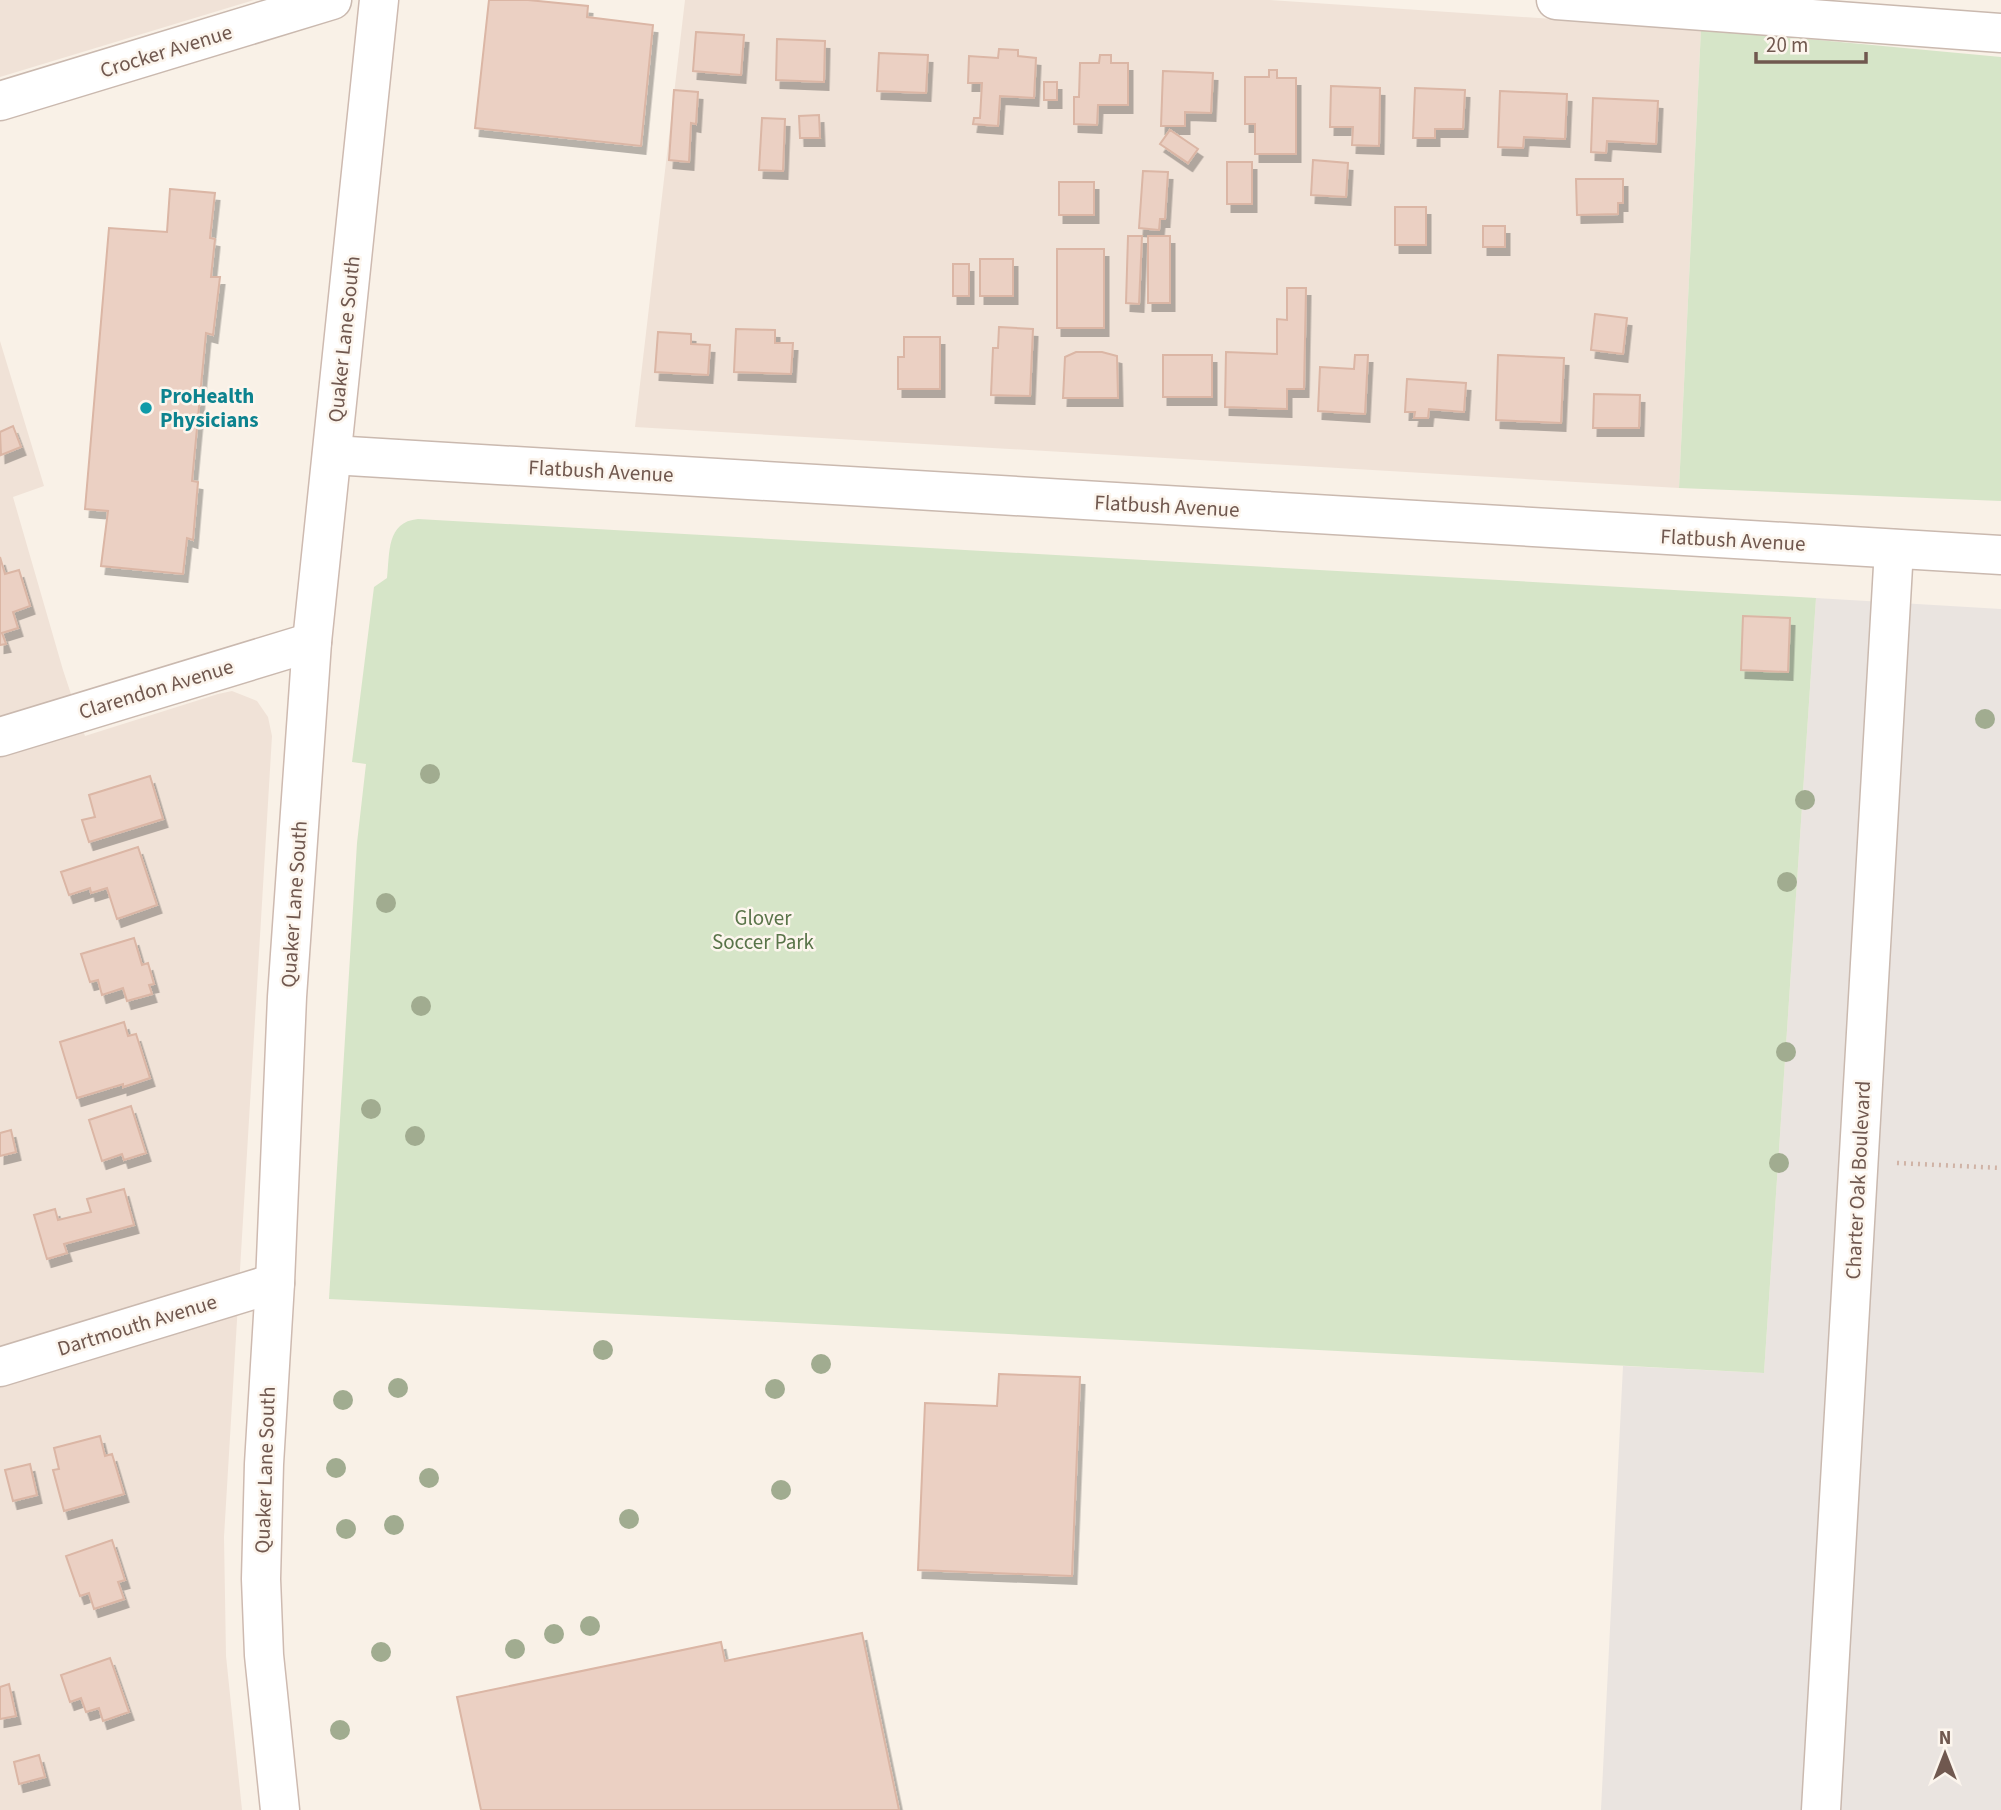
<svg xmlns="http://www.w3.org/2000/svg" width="2001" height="1810" viewBox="0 0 2001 1810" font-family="'Source Sans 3',sans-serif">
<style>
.residential{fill:#f0e2d7}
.industrial{fill:#eae4e0}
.green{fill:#d6e5c8}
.building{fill:#ebd0c3;stroke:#dbb6a5;stroke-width:2;filter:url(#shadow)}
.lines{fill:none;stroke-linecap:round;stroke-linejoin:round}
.minor-casing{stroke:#cab9af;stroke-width:41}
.tertiary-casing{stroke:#cab9af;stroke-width:41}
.secondary-casing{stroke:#cebab0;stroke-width:41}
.path{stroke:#d0b3a6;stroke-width:4.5;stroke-dasharray:2 5;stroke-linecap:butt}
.minor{stroke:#fff;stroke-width:38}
.tertiary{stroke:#fff;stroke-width:38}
.secondary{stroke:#fff;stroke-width:38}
.tree{fill:#a1ac90}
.culture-dot{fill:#0f9aa8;stroke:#fcf5ed;stroke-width:2.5}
.labels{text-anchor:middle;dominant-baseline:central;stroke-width:5;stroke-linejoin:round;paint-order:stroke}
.street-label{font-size:21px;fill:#70584f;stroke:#fcf5ed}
.culture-label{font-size:21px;font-weight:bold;fill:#0d838f;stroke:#fcf5ed;text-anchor:start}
.park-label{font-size:21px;fill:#597449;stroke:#fcf5ed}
</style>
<defs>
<filter id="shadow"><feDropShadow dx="4.5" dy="8" stdDeviation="0" flood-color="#0004"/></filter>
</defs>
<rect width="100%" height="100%" fill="#f9f1e7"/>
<path class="residential" d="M 0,0 L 254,0 L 0,77 Z
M 685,0 L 1270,0 L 1701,29 L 1679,488 L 635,427 Z
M 0,341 L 44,486 L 13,497 L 63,670 L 85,736 L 218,694 L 232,691 L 257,701 L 268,717 L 272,736 L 224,1537 L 226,1656 L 242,1810 L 0,1810 Z"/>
<path class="industrial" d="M 1816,598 L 2001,609 L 2001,1810 L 1601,1810 L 1623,1366 L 1764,1373 Z"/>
<path class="green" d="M 1701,29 L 2001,57 L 2001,501 L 1679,488 Z
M 418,519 L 1816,598 L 1764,1373 L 329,1299 L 357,843 L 366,764 L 352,762 L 374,587 L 387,578 C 390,553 386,522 418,519 Z"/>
<path class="building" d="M 489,0 L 528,0 L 588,6 L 587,17 L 653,25 L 641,146 L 475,128 Z
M 696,32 L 744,35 L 741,75 L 693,71 Z
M 777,39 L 825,41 L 824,82 L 776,80 Z
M 999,49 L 1018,50 L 1018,56 L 1036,58 L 1034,98 L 1000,96 L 998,126 L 973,124 L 974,118 L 980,118 L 982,83 L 968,83 L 969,56 L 998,58 Z
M 879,53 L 928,55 L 926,93 L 877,91 Z
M 1100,55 L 1111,55 L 1111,63 L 1128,63 L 1128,105 L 1098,105 L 1097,125 L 1074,124 L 1074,97 L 1079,97 L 1080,63 L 1099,63 Z
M 1269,70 L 1277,70 L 1277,78 L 1296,78 L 1296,154 L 1255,154 L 1255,124 L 1245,124 L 1245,77 L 1269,77 Z
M 1163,71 L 1213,73 L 1211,113 L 1185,112 L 1185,126 L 1161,126 Z
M 1044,82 L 1057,82 L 1057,100 L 1044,100 Z
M 1331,86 L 1380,88 L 1379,146 L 1352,145 L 1353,127 L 1330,127 Z
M 1415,88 L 1465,90 L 1463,129 L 1435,129 L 1435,138 L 1413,138 Z
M 674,90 L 698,92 L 696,124 L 691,123 L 689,162 L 669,160 Z
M 1500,91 L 1567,94 L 1565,139 L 1524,137 L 1523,148 L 1498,147 Z
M 1593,98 L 1658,101 L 1656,144 L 1607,141 L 1606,153 L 1591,152 Z
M 819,115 L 820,138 L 800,138 L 799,116 Z
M 762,118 L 785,119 L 783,171 L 759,170 Z
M 1170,130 L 1198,149 L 1188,163 L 1160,144 Z
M 1313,160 L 1348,163 L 1346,197 L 1311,195 Z
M 1227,162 L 1252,162 L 1252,204 L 1227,204 Z
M 1143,171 L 1168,172 L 1165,219 L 1160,219 L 1159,230 L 1139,228 Z
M 1576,179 L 1623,179 L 1623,203 L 1618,203 L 1618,214 L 1577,215 Z
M 1059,182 L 1094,182 L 1094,215 L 1059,215 Z
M 170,189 L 215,193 L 210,238 L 215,239 L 211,277 L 220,277 L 213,335 L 206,333 L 192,481 L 198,482 L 193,540 L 187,538 L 183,574 L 101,566 L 108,511 L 85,509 L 109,228 L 167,232 Z
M 1395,207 L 1426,207 L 1426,245 L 1395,245 Z
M 1483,226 L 1505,226 L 1505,247 L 1483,247 Z
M 1128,236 L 1142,236 L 1139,304 L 1126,303 Z
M 1148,236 L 1170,236 L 1170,303 L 1148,303 Z
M 1057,249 L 1104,249 L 1104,328 L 1057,328 Z
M 980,259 L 1013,259 L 1013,296 L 980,296 Z
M 953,264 L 969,264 L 969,296 L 953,296 Z
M 1287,288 L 1306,288 L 1304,389 L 1287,389 L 1287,409 L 1225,407 L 1226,352 L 1277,354 L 1277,319 L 1287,320 Z
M 1595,314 L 1627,318 L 1623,354 L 1591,350 Z
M 999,327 L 1033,329 L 1030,396 L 991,395 L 993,348 L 998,348 Z
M 736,329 L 775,330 L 775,343 L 793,343 L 791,374 L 734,372 Z
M 658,332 L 691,334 L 691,344 L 710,345 L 708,375 L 655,372 Z
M 904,337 L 940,337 L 940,389 L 898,389 L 898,357 L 904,357 Z
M 1076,352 L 1102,352 L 1117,356 L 1118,398 L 1063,398 L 1065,357 Z
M 1163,355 L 1212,355 L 1212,397 L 1163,397 Z
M 1355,355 L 1368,355 L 1365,414 L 1318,411 L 1320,367 L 1354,369 Z
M 1498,355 L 1564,358 L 1561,423 L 1496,420 Z
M 1407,379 L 1466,383 L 1464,412 L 1429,409 L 1428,418 L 1414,418 L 1415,412 L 1405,412 Z
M 1594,394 L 1640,395 L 1639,428 L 1593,428 Z
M 13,426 L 21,447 L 1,455 L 0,432 Z
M 0,557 L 5,574 L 19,570 L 30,606 L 13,612 L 18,628 L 2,633 L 6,644 L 0,645 Z
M 1743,616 L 1790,618 L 1788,672 L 1741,670 Z
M 150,776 L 163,819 L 89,842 L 82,820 L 95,817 L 89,795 Z
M 138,847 L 157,905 L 117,919 L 107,888 L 91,893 L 90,888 L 69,895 L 61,872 Z
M 134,938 L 142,965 L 148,963 L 154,984 L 149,985 L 152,994 L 127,1001 L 123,988 L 102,995 L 98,980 L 90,982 L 81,954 Z
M 124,1022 L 128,1036 L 136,1034 L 150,1078 L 123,1087 L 123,1084 L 77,1098 L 60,1042 Z
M 131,1106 L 146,1153 L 124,1160 L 122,1154 L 102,1161 L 89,1120 Z
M 11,1130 L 16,1152 L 0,1156 L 0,1133 Z
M 124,1189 L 134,1225 L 64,1244 L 67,1253 L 47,1259 L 34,1215 L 55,1209 L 58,1220 L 91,1212 L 87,1199 Z
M 999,1374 L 1080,1377 L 1072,1576 L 918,1570 L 925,1403 L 997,1406 Z
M 100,1436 L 105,1456 L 112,1454 L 124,1494 L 64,1511 L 53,1470 L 59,1469 L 54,1448 Z
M 30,1464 L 37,1495 L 13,1501 L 5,1470 Z
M 112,1540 L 125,1580 L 118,1582 L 124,1599 L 94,1609 L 89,1593 L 80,1596 L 66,1556 Z
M 862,1633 L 899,1810 L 481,1810 L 457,1697 L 721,1642 L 725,1661 Z
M 110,1658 L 129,1712 L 103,1721 L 99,1708 L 86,1712 L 81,1698 L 70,1702 L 61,1675 Z
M 9,1684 L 16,1716 L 0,1719 L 0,1687 Z
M 39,1755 L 45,1777 L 19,1784 L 14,1762 Z"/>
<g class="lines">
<defs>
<path id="minor" d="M 1556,0 L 2001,33
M 0,101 L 332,0
M 0,737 L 312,642
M 0,1367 L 275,1283
M 1821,1810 L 1894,549"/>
<path id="tertiary" d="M 332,455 L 2001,555"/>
<path id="secondary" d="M 280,1810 L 264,1655 L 261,1579 L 264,1464 L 275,1283 L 287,997 L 312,642 L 379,0"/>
</defs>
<use href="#minor" class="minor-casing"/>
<use href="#tertiary" class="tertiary-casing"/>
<use href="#secondary" class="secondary-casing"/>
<path class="path" d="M 1897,1163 L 2001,1168"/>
<use href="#minor" class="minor"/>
<use href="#tertiary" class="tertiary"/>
<use href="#secondary" class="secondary"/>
</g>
<g class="tree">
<circle cx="1985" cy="719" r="10"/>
<circle cx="430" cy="774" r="10"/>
<circle cx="1805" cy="800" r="10"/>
<circle cx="1787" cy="882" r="10"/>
<circle cx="386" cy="903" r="10"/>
<circle cx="421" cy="1006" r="10"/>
<circle cx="1786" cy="1052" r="10"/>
<circle cx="371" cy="1109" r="10"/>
<circle cx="415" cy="1136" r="10"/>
<circle cx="1779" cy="1163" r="10"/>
<circle cx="603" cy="1350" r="10"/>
<circle cx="821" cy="1364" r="10"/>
<circle cx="398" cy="1388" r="10"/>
<circle cx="775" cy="1389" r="10"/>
<circle cx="343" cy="1400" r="10"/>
<circle cx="336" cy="1468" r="10"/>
<circle cx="429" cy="1478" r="10"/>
<circle cx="781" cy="1490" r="10"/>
<circle cx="629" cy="1519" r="10"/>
<circle cx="394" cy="1525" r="10"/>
<circle cx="346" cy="1529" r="10"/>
<circle cx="590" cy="1626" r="10"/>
<circle cx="554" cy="1634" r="10"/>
<circle cx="515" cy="1649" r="10"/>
<circle cx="381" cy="1652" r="10"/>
<circle cx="340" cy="1730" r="10"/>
</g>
<circle class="culture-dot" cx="146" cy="408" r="7"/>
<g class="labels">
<g class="street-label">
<text transform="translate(166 51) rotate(-17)">Crocker Avenue</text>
<text transform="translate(344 339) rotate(-84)">Quaker Lane South</text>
<text transform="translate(601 471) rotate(3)">Flatbush Avenue</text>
<text transform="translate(1167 506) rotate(3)">Flatbush Avenue</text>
<text transform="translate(1733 540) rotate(3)">Flatbush Avenue</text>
<text transform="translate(156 689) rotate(-17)">Clarendon Avenue</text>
<text transform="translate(294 904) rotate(-86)">Quaker Lane South</text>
<text transform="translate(1858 1180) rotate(-87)">Charter Oak Boulevard</text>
<text transform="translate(137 1325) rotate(-17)">Dartmouth Avenue</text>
<text transform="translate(265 1470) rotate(-88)">Quaker Lane South</text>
</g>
<g class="culture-label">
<text x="160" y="396">ProHealth<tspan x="160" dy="24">Physicians</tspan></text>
</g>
<g class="park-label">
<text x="763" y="918">Glover<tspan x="763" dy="24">Soccer Park</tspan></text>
</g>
</g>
<g transform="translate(1945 1754)" stroke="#fcf5ed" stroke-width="5" paint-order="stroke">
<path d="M0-5L12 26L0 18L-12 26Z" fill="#70584f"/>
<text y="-10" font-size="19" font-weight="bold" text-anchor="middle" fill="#70584f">N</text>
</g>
<path d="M1756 52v10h110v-10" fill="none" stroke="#70584f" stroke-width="3.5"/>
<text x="1766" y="52" font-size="21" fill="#70584f" stroke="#fcf5ed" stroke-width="5" paint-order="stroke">20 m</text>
</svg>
